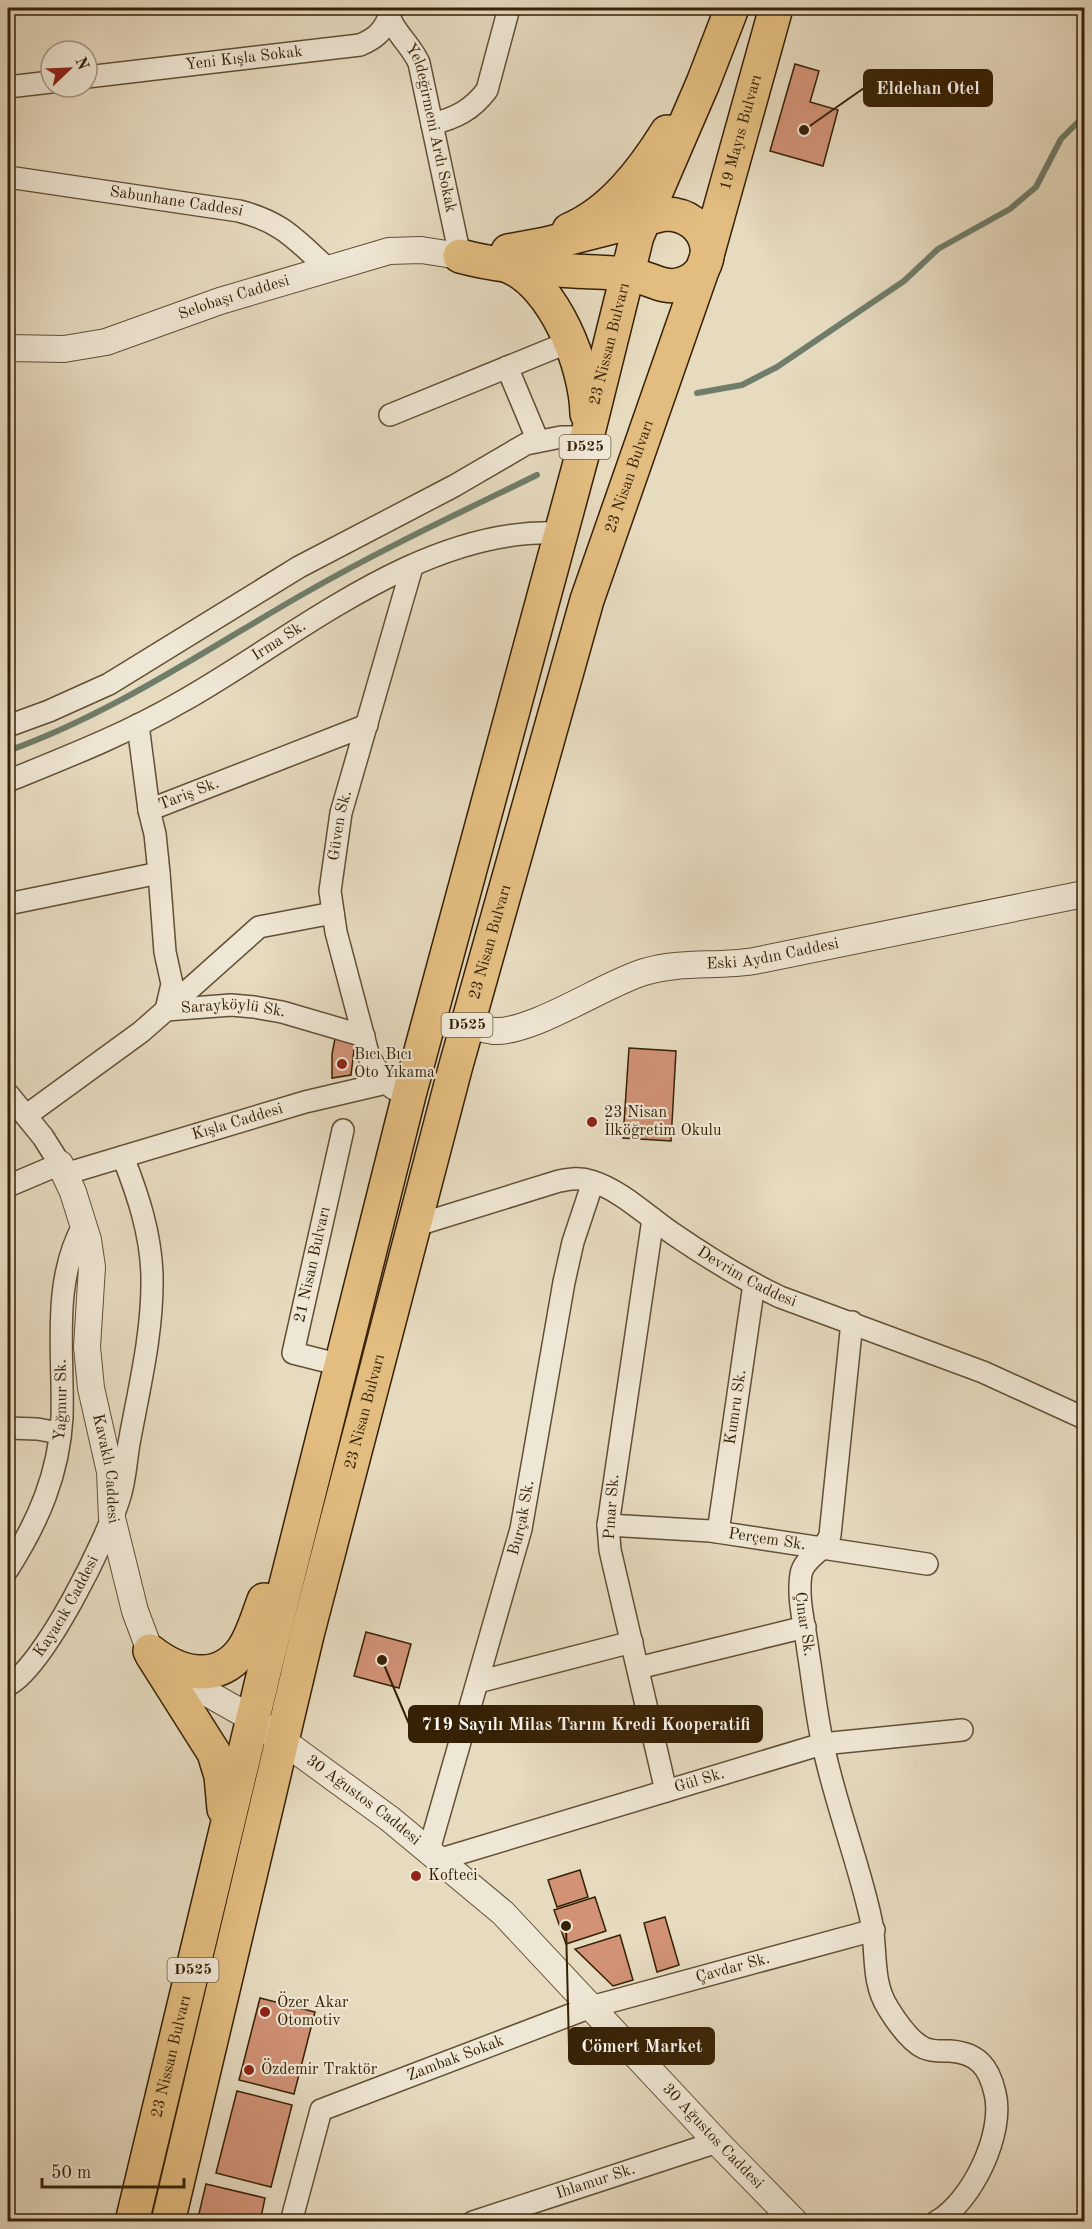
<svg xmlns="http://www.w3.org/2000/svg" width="1092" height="2229" viewBox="0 0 1092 2229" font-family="'Old Standard TT',serif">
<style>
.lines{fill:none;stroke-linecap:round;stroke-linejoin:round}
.stream{stroke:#707d6a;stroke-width:6}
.building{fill:#d19276;stroke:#362105;stroke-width:1.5}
.minor-casing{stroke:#624f34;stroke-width:24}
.tertiary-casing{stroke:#624f34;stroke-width:28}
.trunk-casing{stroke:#362105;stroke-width:36}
.minor{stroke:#efe7d5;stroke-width:21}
.tertiary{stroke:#efe7d5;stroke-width:26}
.trunk{stroke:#e3bd80;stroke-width:33}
.poi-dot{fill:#8f2418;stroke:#efe7d5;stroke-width:2}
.labels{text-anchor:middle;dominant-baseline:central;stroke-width:4.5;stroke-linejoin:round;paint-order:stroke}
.shield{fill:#efe7d5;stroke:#6e5c43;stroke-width:1.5}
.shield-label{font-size:15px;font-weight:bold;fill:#362105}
.street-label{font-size:16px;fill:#362105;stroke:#efe7d5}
.poi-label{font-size:16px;fill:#362105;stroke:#efe7d5;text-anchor:start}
.leader{fill:none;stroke:#362105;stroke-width:2}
.callout-dot{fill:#362105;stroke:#efe7d5;stroke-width:2}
.callout{fill:#362105;stroke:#362105;stroke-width:2}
.callout-label{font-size:18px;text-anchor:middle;font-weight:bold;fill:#fff}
</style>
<rect width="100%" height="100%" fill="#e6dabf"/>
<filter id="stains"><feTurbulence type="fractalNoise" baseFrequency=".00333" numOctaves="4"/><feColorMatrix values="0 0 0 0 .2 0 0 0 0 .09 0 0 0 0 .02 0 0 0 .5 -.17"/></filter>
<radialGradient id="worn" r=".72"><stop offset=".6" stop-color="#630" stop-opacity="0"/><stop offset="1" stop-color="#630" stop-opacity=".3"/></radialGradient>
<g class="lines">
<path class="stream" d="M 697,393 L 742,385 L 777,367 L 904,281 L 938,249 L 1010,209 L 1036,187 L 1061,139 L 1084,116
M 8,751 C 114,713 207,649 305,593 C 380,550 459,513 537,475"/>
</g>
<path class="building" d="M 795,64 L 819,71 L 810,102 L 838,110 L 823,166 L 770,151 Z
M 336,1033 L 355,1041 L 351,1075 L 332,1078 L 332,1054 Z
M 629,1048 L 676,1051 L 671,1141 L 623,1138 Z
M 366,1632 L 411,1644 L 399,1688 L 354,1676 Z
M 580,1870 L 588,1897 L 557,1907 L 548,1880 Z
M 595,1897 L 606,1931 L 566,1944 L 554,1910 Z
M 665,1917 L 679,1965 L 657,1972 L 644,1923 Z
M 620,1935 L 633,1980 L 613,1986 L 575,1949 Z
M 260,1998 L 315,2012 L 294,2094 L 239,2080 Z
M 237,2091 L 292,2105 L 271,2187 L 216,2173 Z
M 206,2184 L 265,2198 L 260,2222 L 197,2222 Z"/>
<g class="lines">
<defs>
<g id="minor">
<path id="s1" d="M 388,8 C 388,27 411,44 419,63 L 460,256"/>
<path id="s2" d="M 87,77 L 360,45 C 374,39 382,33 388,19"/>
<path d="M 8,87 L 51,82"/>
<path d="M 432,124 C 456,118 472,110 487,90 L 509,8"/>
<path id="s3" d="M 8,177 L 239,211 C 282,222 295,239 327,268"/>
<path d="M 507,367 L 538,441"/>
<path d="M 390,415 L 569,342"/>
<path d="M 138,725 L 149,810"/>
<path d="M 8,726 L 49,711 L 109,684 L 299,567 L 454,486 L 526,444 L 561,437 L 587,437"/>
<path id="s4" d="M 8,781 C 67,757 126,734 181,702 C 295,638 422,526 560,533"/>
<path d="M 159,873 L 165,952 L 172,984 L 166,1010"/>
<path id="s5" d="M 8,904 L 159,873 L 155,834 L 149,810 L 367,725"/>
<path d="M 166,1010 L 259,927 L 333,913"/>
<path id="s6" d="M 386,1083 L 369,1057 L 336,932 L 330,891 L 341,813 L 412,567"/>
<path d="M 8,1094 L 43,1137 L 60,1164 L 8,1186"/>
<path id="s7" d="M 27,1115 L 141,1032 L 166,1010 L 231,1005 L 254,1007 L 282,1012 L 364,1036"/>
<path id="s8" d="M 65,1174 L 305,1102 L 386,1083 L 394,1089"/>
<path d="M 653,1219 L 608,1525 L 610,1550 L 666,1791"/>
<path id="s9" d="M 414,1226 L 559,1181 C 570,1179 580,1177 591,1181 C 621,1190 647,1216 672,1233 C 707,1257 742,1279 780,1297 L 983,1372 L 1084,1418"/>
<path id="s10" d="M 852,1322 L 830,1535 C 825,1552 804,1557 801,1574 C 797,1599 805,1626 808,1651 C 813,1682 816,1714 823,1745 C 835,1802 857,1858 870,1915 C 878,1946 870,1980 888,2008 C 896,2021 909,2041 924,2048 C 933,2052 941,2051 950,2051 C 978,2053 989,2067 995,2093 C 1005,2133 972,2202 936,2222"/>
<path id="s11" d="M 341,1365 L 293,1353 L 343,1130"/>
<path d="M 8,1428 L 37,1429 L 60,1433"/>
<path id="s12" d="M 608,1525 L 710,1531 L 927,1564"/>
<path id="s13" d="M 718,1532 L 754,1284"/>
<path id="s14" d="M 8,1569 C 38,1522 59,1474 62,1417 C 64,1352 51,1283 84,1224"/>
<path d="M 638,1668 L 805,1627"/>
<path d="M 478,1682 L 632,1642"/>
<path id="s15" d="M 8,1685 C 44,1667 108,1537 120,1496 C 126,1477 126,1457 130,1438 C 140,1384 153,1331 152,1276 C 151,1234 138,1195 123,1157"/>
<path id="s16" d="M 429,1850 L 521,1529 L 564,1282 L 573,1242 L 593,1182"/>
<path id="s17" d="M 441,1859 L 822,1744 L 962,1730"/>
<path id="s18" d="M 291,2222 L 321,2110 L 591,2007 L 874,1930"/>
<path id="s19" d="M 473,2222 L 717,2142"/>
</g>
<g id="tertiary">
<path id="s20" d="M 8,348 L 64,349 L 106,342 L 220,301 L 389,251 L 421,250 L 460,256"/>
<path id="s21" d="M 467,1025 C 476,1027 485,1030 494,1031 C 533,1033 604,984 644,972 C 680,961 717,967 754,961 L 1084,894"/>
<path id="s22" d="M 60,1164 L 73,1192 L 88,1240 L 92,1267 L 87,1347 L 91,1388 L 110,1472 L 112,1518 L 135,1611 L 150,1651 L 168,1671 L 253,1719 L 390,1819 L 503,1913 L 717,2142 L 795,2222"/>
</g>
<g id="trunk">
<path d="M 569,230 C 612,212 643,170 667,132"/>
<path d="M 460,256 C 497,266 536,269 574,271 C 593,272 614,272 633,275 C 650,278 664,290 682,284 C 723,271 712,213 664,214 L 546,244 L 508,251"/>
<path d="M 508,266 C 555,285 586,366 587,414"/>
<path d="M 150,1651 C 179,1674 219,1685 244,1648 C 253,1634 258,1616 264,1600"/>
<path d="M 152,1655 L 214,1753 L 221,1776 L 224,1809"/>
<path id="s23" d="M 132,2222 L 265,1668 L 409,1095 L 587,437 L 637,236 L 703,83 L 732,8"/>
<path id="s24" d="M 168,2222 L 307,1635 L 455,1069 L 587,600 L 706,259 L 776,8"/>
</g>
</defs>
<use href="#minor" class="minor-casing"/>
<use href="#tertiary" class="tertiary-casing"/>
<use href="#trunk" class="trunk-casing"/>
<use href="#minor" class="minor"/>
<use href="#tertiary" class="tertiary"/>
<use href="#trunk" class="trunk"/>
</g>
<g class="poi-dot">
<circle cx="342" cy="1064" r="6"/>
<circle cx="592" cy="1122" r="6"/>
<circle cx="416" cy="1876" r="6"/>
<circle cx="265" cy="2012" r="6"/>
<circle cx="249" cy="2070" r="6"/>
</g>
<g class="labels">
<g class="shield">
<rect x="559.5" y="435" width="51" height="24" rx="4.5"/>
<rect x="441.5" y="1013" width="51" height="24" rx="4.5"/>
<rect x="167.5" y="1958" width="51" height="24" rx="4.5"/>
</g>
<g class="shield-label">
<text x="585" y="447">D525</text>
<text x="467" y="1025">D525</text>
<text x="193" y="1970">D525</text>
</g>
<g class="street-label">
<text stroke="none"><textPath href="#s2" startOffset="158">Yeni Kışla Sokak</textPath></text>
<text stroke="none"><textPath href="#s1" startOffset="130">Yeldeğirmeni Ardı Sokak</textPath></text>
<text stroke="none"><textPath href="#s24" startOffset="2168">19 Mayıs Bulvarı</textPath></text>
<text stroke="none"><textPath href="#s3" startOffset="170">Sabunhane Caddesi</textPath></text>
<text stroke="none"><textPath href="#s20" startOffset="234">Selobaşı Caddesi</textPath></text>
<text stroke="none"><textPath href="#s23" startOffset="1938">23 Nissan Bulvarı</textPath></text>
<text stroke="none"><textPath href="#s24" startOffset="1806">23 Nisan Bulvarı</textPath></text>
<text stroke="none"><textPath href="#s4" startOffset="306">Irma Sk.</textPath></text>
<text stroke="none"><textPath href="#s5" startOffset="261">Tariş Sk.</textPath></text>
<text stroke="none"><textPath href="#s6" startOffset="268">Güven Sk.</textPath></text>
<text stroke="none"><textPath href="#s24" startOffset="1320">23 Nisan Bulvarı</textPath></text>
<text stroke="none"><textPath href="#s21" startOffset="320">Eski Aydın Caddesi</textPath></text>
<text stroke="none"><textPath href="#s7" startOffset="242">Sarayköylü Sk.</textPath></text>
<text stroke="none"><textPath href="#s8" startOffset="180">Kışla Caddesi</textPath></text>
<text stroke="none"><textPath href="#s11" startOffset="140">21 Nisan Bulvarı</textPath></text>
<text stroke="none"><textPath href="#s9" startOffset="368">Devrim Caddesi</textPath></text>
<text stroke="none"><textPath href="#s14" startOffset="180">Yağmur Sk.</textPath></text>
<text stroke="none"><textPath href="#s13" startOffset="126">Kumru Sk.</textPath></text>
<text stroke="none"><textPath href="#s24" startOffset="834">23 Nisan Bulvarı</textPath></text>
<text stroke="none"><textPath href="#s22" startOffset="312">Kavaklı Caddesi</textPath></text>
<text transform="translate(612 1507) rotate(-86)">Pınar Sk.</text>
<text stroke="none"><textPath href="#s16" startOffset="345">Burçak Sk.</textPath></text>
<text stroke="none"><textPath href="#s12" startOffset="160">Perçem Sk.</textPath></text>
<text stroke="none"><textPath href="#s15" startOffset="99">Kayacık Caddesi</textPath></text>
<text stroke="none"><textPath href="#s10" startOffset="314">Çınar Sk.</textPath></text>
<text stroke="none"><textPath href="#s17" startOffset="270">Gül Sk.</textPath></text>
<text stroke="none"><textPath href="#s22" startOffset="762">30 Ağustos Caddesi</textPath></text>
<text stroke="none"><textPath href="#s18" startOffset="552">Çavdar Sk.</textPath></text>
<text stroke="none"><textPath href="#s23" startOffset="170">23 Nissan Bulvarı</textPath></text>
<text stroke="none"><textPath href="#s18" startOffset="260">Zambak Sokak</textPath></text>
<text stroke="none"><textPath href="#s22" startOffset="1248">30 Ağustos Caddesi</textPath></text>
<text stroke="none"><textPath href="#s19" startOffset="129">Ihlamur Sk.</textPath></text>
</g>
<g class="poi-label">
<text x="354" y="1055">Bıcı Bıcı<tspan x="354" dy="18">Oto Yıkama</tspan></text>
<text x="604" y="1113">23 Nisan<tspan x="604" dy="18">İlköğretim Okulu</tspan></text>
<text x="428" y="1876">Kofteci</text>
<text x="277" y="2003">Özer Akar<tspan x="277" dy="18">Otomotiv</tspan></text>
<text x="261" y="2070">Özdemir Traktör</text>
</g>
</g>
<path class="leader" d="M804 130L864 88M382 1660L409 1724M566 1926L569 2046"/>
<g class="callout-dot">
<circle cx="804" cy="130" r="6"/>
<circle cx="382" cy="1660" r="6"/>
<circle cx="566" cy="1926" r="6"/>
</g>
<g class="callout">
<rect x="864" y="70" width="128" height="36" rx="6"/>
<rect x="409" y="1706" width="353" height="36" rx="6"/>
<rect x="569" y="2028" width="145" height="36" rx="6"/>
</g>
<g class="callout-label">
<text x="928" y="94">Eldehan Otel</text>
<text x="586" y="1730">719 Sayılı Milas Tarım Kredi Kooperatifi</text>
<text x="642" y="2052">Cömert Market</text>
</g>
<rect width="1092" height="2229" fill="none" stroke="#e6dabf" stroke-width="30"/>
<rect x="9" y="9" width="1074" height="2211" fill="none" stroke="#362105" stroke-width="3"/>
<rect x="15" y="15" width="1062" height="2199" fill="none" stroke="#362105" stroke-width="1.5"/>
<g transform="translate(69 69) rotate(67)"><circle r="28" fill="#efe7d5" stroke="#a59882" stroke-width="1.5"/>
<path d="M0-4.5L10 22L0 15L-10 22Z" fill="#8f2418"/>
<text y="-9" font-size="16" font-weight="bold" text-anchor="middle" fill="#362105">N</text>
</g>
<path d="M42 2178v9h142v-9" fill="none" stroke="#362105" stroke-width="3"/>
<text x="51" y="2178" font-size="18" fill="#362105" stroke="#efe7d5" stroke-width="4.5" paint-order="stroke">50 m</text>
<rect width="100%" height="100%" filter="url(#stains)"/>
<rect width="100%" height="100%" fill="url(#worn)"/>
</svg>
